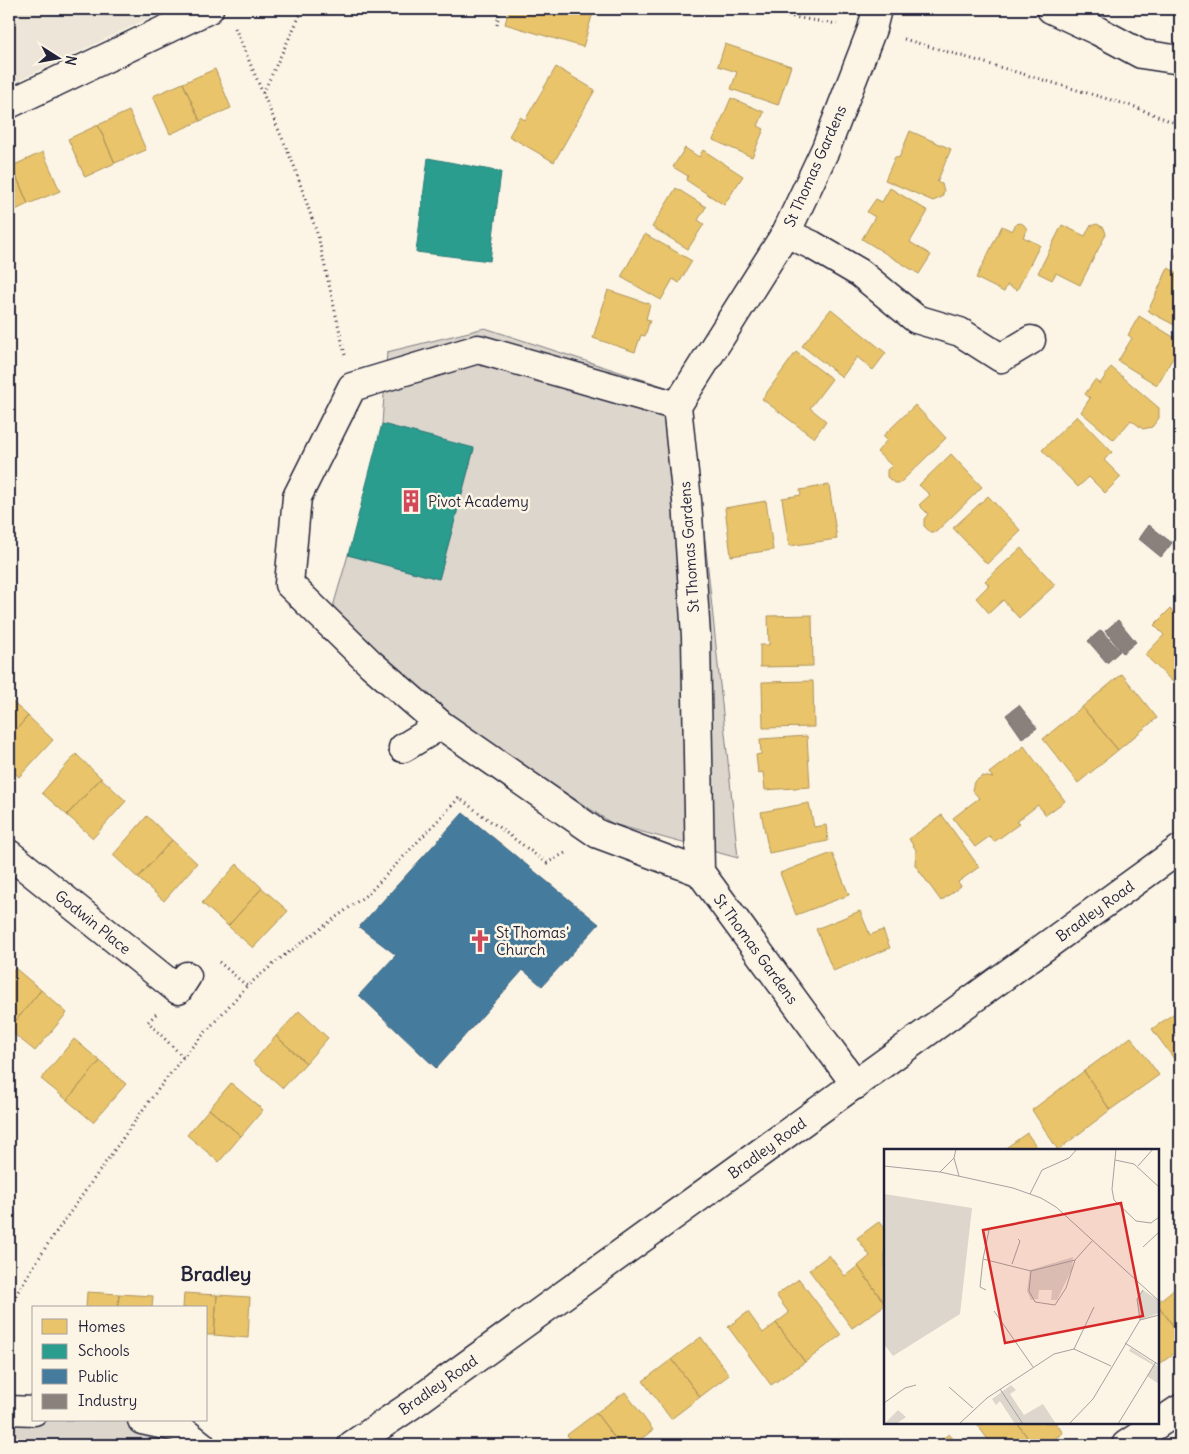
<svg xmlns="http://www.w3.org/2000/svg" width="1189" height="1454" viewBox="0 0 1189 1454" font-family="Delius,sans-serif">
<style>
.built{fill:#ece5d8}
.green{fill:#dcd6cc;stroke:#7f7c84}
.homes{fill:#e9c46a;stroke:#ad935c}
.schools{fill:#2a9d8f;stroke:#287876}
.public{fill:#457b9d;stroke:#3a6080}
.industry{fill:#8a817c;stroke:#6b6468}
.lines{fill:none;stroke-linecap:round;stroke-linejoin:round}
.minor-casing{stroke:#22223b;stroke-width:31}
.major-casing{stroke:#22223b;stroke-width:31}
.path{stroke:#22223b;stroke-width:3;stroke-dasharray:1 4;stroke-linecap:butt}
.minor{stroke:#fcf5e5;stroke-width:28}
.major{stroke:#fcf5e5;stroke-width:28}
.labels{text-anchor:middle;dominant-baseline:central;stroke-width:5;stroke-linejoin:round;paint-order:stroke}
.street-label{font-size:15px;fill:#22223b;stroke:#fcf5e5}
.poi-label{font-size:15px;fill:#22223b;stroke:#fcf5e5;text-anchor:start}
.district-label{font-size:20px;font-weight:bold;fill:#22223b;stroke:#fcf5e5}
.inset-road{fill:none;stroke:#a5a1a1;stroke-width:1}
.view{fill:#d62828;fill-opacity:0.15;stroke:#d62828;stroke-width:2.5}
.inset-edge{fill:none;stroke:#22223b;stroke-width:2.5}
</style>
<rect width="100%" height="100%" fill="#fcf5e5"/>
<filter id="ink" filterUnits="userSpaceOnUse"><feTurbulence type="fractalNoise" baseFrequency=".02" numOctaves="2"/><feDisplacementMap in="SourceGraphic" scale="10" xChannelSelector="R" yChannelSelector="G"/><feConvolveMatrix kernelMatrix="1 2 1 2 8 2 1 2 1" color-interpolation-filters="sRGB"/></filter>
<g filter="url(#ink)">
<path class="built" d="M 9,9 L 168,9 L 9,85 Z"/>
<path class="green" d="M 485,328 L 690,395 L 738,858 L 613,824 L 444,713 L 332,610 L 348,555 L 439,579 L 474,449 L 382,424 L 387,352 Z
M 9,1410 L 34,1420 L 142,1420 L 201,1445 L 9,1445 Z"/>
<path class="homes" d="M 509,9 L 594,9 L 583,47 L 505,24 Z
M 725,44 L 791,66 L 778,105 L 731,89 L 737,72 L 718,66 Z
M 556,67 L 595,90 L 554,162 L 509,136 L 520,117 L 525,120 Z
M 215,69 L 231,108 L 200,121 L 183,83 Z
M 183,83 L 200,121 L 170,134 L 153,96 Z
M 731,98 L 764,112 L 758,126 L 764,129 L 752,157 L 713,140 Z
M 129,111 L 146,150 L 115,163 L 98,125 Z
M 98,125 L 115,163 L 85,177 L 68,139 Z
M 910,131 L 951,149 L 937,182 L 942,184 L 944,191 L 942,197 L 933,201 L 885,180 L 895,157 L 899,158 Z
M 685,148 L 699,157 L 703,150 L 743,176 L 724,205 L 686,180 L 688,176 L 673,167 Z
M 43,152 L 60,191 L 28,204 L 12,166 Z
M 12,166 L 28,204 L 9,213 L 9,168 Z
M 676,188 L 706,207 L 698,220 L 704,224 L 688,249 L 652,227 Z
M 890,188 L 928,211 L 910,242 L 931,255 L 919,274 L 862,239 L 875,217 L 867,212 L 876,199 L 882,202 Z
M 1021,223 L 1024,225 L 1027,229 L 1023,237 L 1040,245 L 1017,290 L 1007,285 L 1004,292 L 976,278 L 1002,226 L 1012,231 L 1016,224 Z
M 1097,224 L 1104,228 L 1106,234 L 1080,285 L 1056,273 L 1052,280 L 1038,273 L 1062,225 L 1085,236 L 1090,226 Z
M 1180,231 L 1180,244 L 1175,242 Z
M 645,234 L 692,261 L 679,283 L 673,279 L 661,300 L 621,277 Z
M 1180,245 L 1180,259 L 1175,257 Z
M 1168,268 L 1180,274 L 1180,328 L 1148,311 Z
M 608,290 L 650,304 L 646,319 L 650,320 L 645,336 L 641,335 L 635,352 L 593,338 Z
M 831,309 L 886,353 L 873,370 L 857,357 L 842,377 L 802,346 Z
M 1139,316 L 1180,341 L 1180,346 L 1157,385 L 1118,361 L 1132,338 L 1128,335 Z
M 796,352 L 832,379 L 810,408 L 826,421 L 814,438 L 762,399 Z
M 1111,367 L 1159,408 L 1159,418 L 1152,427 L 1143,429 L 1131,420 L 1114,440 L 1081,412 L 1090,398 L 1085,394 L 1095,380 L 1100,384 Z
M 915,405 L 946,438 L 900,483 L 894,483 L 887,477 L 887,470 L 892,466 L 877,452 L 887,440 L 883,436 Z
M 1077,416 L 1112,452 L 1104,460 L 1121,477 L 1105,493 L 1089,477 L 1078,487 L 1042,450 Z
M 951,454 L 982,487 L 936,532 L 930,532 L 924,526 L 924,519 L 928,514 L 919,505 L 930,495 L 919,485 Z
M 829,485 L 837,539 L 789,546 L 782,498 L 801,495 L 800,490 Z
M 988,496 L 1021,531 L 987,564 L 953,528 Z
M 766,501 L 773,550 L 731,556 L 725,508 Z
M 1021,548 L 1055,585 L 1019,618 L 1003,600 L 989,613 L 976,598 L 989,585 L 985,581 Z
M 1170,609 L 1180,618 L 1180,689 L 1145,655 L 1164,635 L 1154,625 Z
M 812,615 L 813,666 L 760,667 L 760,645 L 769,645 L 768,616 Z
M 1122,674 L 1157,718 L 1118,750 L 1082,707 Z
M 813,681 L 814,727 L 763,728 L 762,682 Z
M 9,699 L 28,716 L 9,738 Z
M 1082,707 L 1118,750 L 1078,783 L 1043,739 Z
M 28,716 L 53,740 L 19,777 L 9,768 L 9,738 Z
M 807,736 L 810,787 L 765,790 L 763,772 L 758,773 L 756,755 L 761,754 L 760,739 Z
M 1024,746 L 1065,801 L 1046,815 L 1038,805 L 1016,822 L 1019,824 L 994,842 L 990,836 L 975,847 L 953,818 L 979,798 L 972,790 L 974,782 L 983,776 L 993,778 L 989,773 Z
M 76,754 L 101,778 L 67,815 L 42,793 Z
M 101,778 L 126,801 L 93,838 L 67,815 Z
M 809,803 L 814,827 L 826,825 L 828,841 L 769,853 L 761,812 Z
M 942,815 L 979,867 L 958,882 L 961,886 L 941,901 L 915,865 L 916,850 L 909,839 Z
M 147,816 L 172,840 L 138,878 L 113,855 Z
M 172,840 L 197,863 L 164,901 L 138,878 Z
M 832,853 L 849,895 L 796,915 L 780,873 Z
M 237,864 L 262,888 L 228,926 L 202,903 Z
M 262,888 L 288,911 L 253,948 L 228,926 Z
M 860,911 L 870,935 L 883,930 L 890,948 L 833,971 L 816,929 Z
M 15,968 L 41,990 L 9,1029 L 9,976 Z
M 41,990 L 67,1013 L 35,1051 L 9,1030 L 9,1029 Z
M 1180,1009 L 1180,1067 L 1152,1029 Z
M 299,1011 L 328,1038 L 306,1063 L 276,1036 Z
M 276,1036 L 306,1063 L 283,1088 L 253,1062 Z
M 1131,1037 L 1159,1075 L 1110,1110 L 1084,1071 Z
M 74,1039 L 100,1061 L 67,1100 L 41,1079 Z
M 100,1061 L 126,1084 L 93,1122 L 67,1100 Z
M 1084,1071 L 1110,1110 L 1058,1150 L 1032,1110 Z
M 231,1083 L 263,1110 L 241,1136 L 209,1109 Z
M 209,1109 L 241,1136 L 219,1162 L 187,1135 Z
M 1027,1133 L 1039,1150 L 1003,1150 Z
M 880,1221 L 885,1228 L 885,1304 L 858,1266 L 870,1256 L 857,1238 Z
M 829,1255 L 845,1276 L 858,1266 L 885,1304 L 885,1305 L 852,1328 L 809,1270 Z
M 799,1279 L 841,1335 L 805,1362 L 776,1323 L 789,1313 L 776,1295 Z
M 1180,1284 L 1180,1335 L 1158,1305 L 1158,1302 Z
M 87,1292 L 119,1294 L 118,1308 L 86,1308 Z
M 184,1293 L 217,1295 L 214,1335 L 206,1335 L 206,1308 L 183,1308 Z
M 119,1294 L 153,1296 L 152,1308 L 118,1308 Z
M 217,1295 L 250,1297 L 248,1338 L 214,1335 Z
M 1158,1305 L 1180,1335 L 1180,1349 L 1161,1363 L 1158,1360 Z
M 748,1312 L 763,1333 L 776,1323 L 805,1362 L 771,1385 L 728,1327 Z
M 701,1337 L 729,1375 L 700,1397 L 672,1359 Z
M 672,1359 L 700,1397 L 671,1419 L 643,1381 Z
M 625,1392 L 653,1430 L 633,1445 L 620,1445 L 596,1413 Z
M 596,1413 L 620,1445 L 575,1445 L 567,1435 Z
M 983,1423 L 1017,1423 L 1033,1445 L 992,1445 L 978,1426 Z
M 1017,1423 L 1056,1423 L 1063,1433 L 1046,1445 L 1033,1445 Z
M 949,1434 L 958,1445 L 934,1445 Z"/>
<path class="schools" d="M 428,158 L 501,172 L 490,261 L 416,252 Z
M 382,424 L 474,448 L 439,579 L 348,555 Z"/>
<path class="public" d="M 463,813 L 599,924 L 542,986 L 523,970 L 436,1068 L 359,995 L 396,955 L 359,927 Z"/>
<path class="industry" d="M 1149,525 L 1172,543 L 1161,557 L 1139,539 Z
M 1118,620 L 1136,642 L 1123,653 L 1105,631 Z
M 1101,630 L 1120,651 L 1107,663 L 1088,641 Z
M 1019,705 L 1037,728 L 1022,738 L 1006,715 Z"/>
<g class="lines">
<defs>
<path id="minor" d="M 1051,9 L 1098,31 L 1141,54 L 1174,59
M 9,104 L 209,9
M 786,233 L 812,245 L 860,273 L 916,319 L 960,332 L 1001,358 L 1031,340
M 677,406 L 478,349 L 352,387 L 297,497 L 289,584 L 371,664 L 441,725 L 598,834 L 700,872
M 403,748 L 441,725
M 9,854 L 178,990 L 187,976
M 856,1085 L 700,872 L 696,636 L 687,501 L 677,406 L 786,233 L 826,148 L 872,29 L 877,9
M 9,1410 L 34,1411
M 142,1420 L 179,1428 L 201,1445
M 1126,1445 L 1180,1409"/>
<path id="major" d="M 352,1445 L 413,1404 L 1180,849"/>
</defs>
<use href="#minor" class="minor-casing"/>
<use href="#major" class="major-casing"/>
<path class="path" d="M 743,9 L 837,24
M 497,25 L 500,9
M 235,28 L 294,166 L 318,236 L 345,355
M 904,39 L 1135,107 L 1180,125
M 263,93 L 303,9
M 219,962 L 247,986 L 282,957 L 369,893 L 459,798 L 547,863 L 565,853
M 156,1014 L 148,1022 L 183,1057
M 9,1309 L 17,1293 L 49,1242 L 147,1104 L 183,1057 L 247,986"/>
<use href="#minor" class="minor"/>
<use href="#major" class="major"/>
</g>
</g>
<defs>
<symbol id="building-bare" viewBox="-9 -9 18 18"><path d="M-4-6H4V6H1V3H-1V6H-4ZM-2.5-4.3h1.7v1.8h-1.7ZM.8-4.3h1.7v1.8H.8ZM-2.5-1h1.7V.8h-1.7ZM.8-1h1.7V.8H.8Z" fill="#d1495b" stroke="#fcf5e5" stroke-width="2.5" paint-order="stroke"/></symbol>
<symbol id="church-bare" viewBox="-9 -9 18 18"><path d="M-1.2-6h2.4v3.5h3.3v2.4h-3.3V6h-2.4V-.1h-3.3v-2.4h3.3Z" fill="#d1495b" stroke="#fcf5e5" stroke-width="2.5" paint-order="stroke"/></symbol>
</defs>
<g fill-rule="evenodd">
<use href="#building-bare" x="395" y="485" width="32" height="32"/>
<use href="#church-bare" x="464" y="925" width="32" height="32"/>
</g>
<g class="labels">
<g class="street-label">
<text transform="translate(815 166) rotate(-66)">St Thomas Gardens</text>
<text transform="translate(689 547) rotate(-94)">St Thomas Gardens</text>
<text transform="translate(1095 911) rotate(-36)">Bradley Road</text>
<text transform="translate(93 922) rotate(39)">Godwin Place</text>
<text transform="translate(756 949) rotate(54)">St Thomas Gardens</text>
<text transform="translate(767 1148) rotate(-36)">Bradley Road</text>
<text transform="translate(438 1385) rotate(-35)">Bradley Road</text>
</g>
<g class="poi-label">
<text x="428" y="501">Pivot Academy</text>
<text x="496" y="932">St Thomas'<tspan x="496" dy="17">Church</tspan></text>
</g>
<g class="district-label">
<text x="216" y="1273">Bradley</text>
</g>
</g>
<g transform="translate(884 1149)">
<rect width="275" height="275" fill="#fcf5e5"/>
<path d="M 0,45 L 88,59 L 76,165 L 9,207 L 0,195 ZM 189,108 L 188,120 L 173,151 L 167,151 L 168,141 L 155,141 L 154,150 L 147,151 L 143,142 L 146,121 ZM 259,141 L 275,152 L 275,164 L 256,171 L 253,150 ZM 247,199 L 275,218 L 275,235 L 263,227 L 269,216 L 245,202 ZM 127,236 L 132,241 L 126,245 L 140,266 L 159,255 L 172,275 L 131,275 L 116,252 L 112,256 L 108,250 ZM 14,261 L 22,268 L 12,275 L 0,275 Z" fill="#dcd6cc"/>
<path class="inset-road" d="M 72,0 L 70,9 L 75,27M 232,0 L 228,40 L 230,51 L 252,72 L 267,74 L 275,68M 231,11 L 250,15 L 275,38M 0,17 L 56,23 L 129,39 L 157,49 L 172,58 L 275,152M 254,17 L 269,0M 56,23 L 70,9M 146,45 L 158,21 L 185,9 L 193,0M 259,98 L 274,84M 99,110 L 105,81M 128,115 L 136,92 L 134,90M 147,122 L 145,142 L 151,153 L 171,156 L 182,139 L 191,111M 102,141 L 96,138 L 99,110 L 147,122 L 191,111 L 208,92M 110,162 L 149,218M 256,171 L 275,166M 241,194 L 275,216M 190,200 L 210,158M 65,238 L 89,259M 116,240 L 139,275M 0,254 L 21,239 L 32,236M 75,275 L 103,249 L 170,205 L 190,200 L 227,217M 185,275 L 209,250 L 256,171 L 253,150 L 259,141M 234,275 L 272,213"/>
<path class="view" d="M 237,54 L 259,167 L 121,194 L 99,81 Z"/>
<rect width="275" height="275" class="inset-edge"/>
</g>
<rect width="1189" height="1454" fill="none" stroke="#fcf5e5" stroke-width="30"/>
<rect x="15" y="15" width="1159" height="1424" fill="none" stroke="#22223b" stroke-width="2" filter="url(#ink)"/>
<rect x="32" y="1306" width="175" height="115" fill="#fcf5e5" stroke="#a5a1a1"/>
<rect x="42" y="1319" width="25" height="15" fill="#e9c46a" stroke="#a5a1a1"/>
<text x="78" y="1332" font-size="15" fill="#22223b">Homes</text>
<rect x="42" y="1344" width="25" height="15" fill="#2a9d8f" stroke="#a5a1a1"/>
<text x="78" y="1356" font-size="15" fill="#22223b">Schools</text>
<rect x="42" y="1369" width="25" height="15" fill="#457b9d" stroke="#a5a1a1"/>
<text x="78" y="1382" font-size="15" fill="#22223b">Public</text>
<rect x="42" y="1394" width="25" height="15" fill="#8a817c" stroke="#a5a1a1"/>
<text x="78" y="1406" font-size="15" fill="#22223b">Industry</text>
<g transform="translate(58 58) rotate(101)" stroke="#fcf5e5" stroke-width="4" paint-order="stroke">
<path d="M0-4L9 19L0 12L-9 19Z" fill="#22223b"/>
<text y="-8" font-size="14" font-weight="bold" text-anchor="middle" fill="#22223b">N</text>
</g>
</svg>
